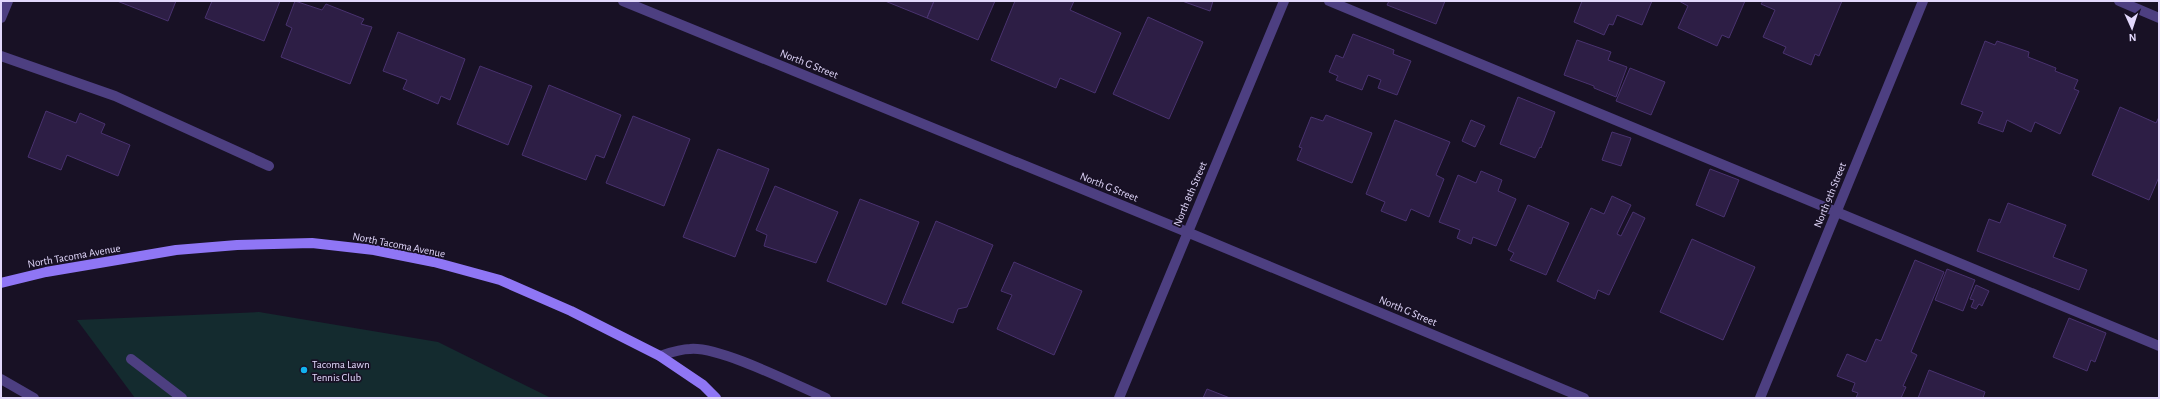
<svg xmlns="http://www.w3.org/2000/svg" width="2160" height="399" viewBox="0 0 2160 399" font-family="'Alegreya Sans',sans-serif">
<style>
.grass{fill:#142b2f}
.building{fill:#2d1e45;stroke:#49326f}
.lines{fill:none;stroke-linecap:round;stroke-linejoin:round}
.lane{stroke:#4d3f81;stroke-width:10}
.street{stroke:#4d3f81;stroke-width:10}
.secondary{stroke:#8f76f5;stroke-width:10}
.poi-dot{fill:#12b2ee;stroke:#181125;stroke-width:1.5}
.labels{text-anchor:middle;dominant-baseline:central;stroke-width:3.5;stroke-linejoin:round;paint-order:stroke}
.street-label{font-size:11px;fill:#e2d8fc;stroke:#181125}
.poi-label{font-size:11px;fill:#e2d8fc;stroke:#181125;text-anchor:start}
</style>
<rect width="100%" height="100%" fill="#181125"/>
<path class="grass" d="M 259,312 L 438,342 L 551,398 L 135,398 L 77,320 Z"/>
<path class="building" d="M 117,1 L 176,1 L 168,21 Z
M 212,1 L 280,1 L 264,41 L 205,18 Z
M 295,1 L 322,10 L 326,4 L 364,19 L 361,24 L 372,27 L 350,84 L 281,57 L 292,28 L 286,25 Z
M 885,1 L 934,1 L 927,18 Z
M 934,1 L 995,1 L 978,40 L 927,18 Z
M 1015,1 L 1074,1 L 1070,10 L 1121,33 L 1095,93 L 1060,78 L 1056,88 L 991,60 Z
M 1182,1 L 1213,1 L 1210,11 Z
M 1389,1 L 1445,1 L 1436,24 L 1387,5 Z
M 1582,1 L 1652,1 L 1642,25 L 1617,15 L 1613,25 L 1609,24 L 1604,35 L 1574,22 Z
M 1745,1 L 1729,38 L 1722,35 L 1717,46 L 1678,28 L 1688,6 L 1679,1 Z
M 1763,1 L 1842,1 L 1819,56 L 1815,54 L 1811,65 L 1783,53 L 1786,47 L 1763,37 L 1775,10 L 1761,4 Z
M 1148,17 L 1203,42 L 1169,119 L 1113,94 Z
M 398,32 L 465,59 L 450,100 L 441,96 L 438,104 L 403,89 L 407,80 L 383,71 Z
M 1353,34 L 1394,50 L 1393,54 L 1411,61 L 1397,95 L 1378,88 L 1381,80 L 1368,75 L 1362,90 L 1336,80 L 1338,76 L 1329,72 L 1336,55 L 1343,58 Z
M 1577,40 L 1611,52 L 1608,60 L 1627,67 L 1616,97 L 1594,88 L 1594,86 L 1564,75 Z
M 1985,41 L 1995,45 L 1997,41 L 2029,52 L 2028,57 L 2056,68 L 2055,71 L 2078,80 L 2074,89 L 2079,91 L 2060,134 L 2035,122 L 2031,132 L 2007,120 L 2003,132 L 1978,123 L 1983,112 L 1961,104 Z
M 480,66 L 532,86 L 508,145 L 457,124 Z
M 1630,68 L 1665,82 L 1651,115 L 1616,101 Z
M 549,85 L 621,115 L 604,158 L 596,155 L 586,180 L 522,155 Z
M 1518,97 L 1555,112 L 1541,148 L 1540,147 L 1535,158 L 1500,144 Z
M 2120,107 L 2156,123 L 2159,117 L 2159,177 L 2149,200 L 2092,175 Z
M 46,111 L 76,123 L 80,113 L 105,124 L 101,133 L 130,145 L 118,176 L 67,155 L 61,170 L 28,157 Z
M 1326,115 L 1372,133 L 1352,183 L 1297,160 L 1302,148 L 1299,147 L 1311,117 L 1323,121 Z
M 633,116 L 690,139 L 664,206 L 606,183 Z
M 1395,120 L 1450,142 L 1436,175 L 1444,179 L 1429,217 L 1411,209 L 1406,221 L 1381,211 L 1385,202 L 1366,194 Z
M 1471,120 L 1485,126 L 1475,147 L 1462,141 Z
M 1612,132 L 1631,138 L 1621,166 L 1602,160 Z
M 718,149 L 769,169 L 735,257 L 683,237 Z
M 1710,169 L 1739,180 L 1724,217 L 1696,205 Z
M 1481,171 L 1502,180 L 1498,191 L 1516,199 L 1496,246 L 1473,237 L 1471,244 L 1457,238 L 1460,230 L 1439,222 L 1458,175 L 1476,183 Z
M 775,186 L 838,212 L 816,263 L 764,246 L 767,235 L 756,230 Z
M 1612,196 L 1631,205 L 1617,234 L 1621,236 L 1633,212 L 1645,218 L 1609,295 L 1598,290 L 1595,299 L 1557,281 L 1591,208 L 1604,214 Z
M 860,199 L 919,222 L 886,305 L 827,281 Z
M 2008,203 L 2066,225 L 2053,257 L 2087,270 L 2079,290 L 1977,251 L 1989,219 L 2000,223 Z
M 1528,205 L 1569,223 L 1546,275 L 1510,260 L 1514,253 L 1508,250 Z
M 936,221 L 993,245 L 967,307 L 958,309 L 953,323 L 902,303 Z
M 1692,239 L 1755,267 L 1723,340 L 1660,312 Z
M 1915,260 L 1944,272 L 1911,352 L 1917,355 L 1903,386 L 1906,387 L 1901,398 L 1856,398 L 1858,393 L 1852,391 L 1855,383 L 1837,376 L 1847,354 L 1866,362 L 1876,339 L 1881,341 Z
M 1014,262 L 1082,291 L 1054,355 L 997,329 L 1012,295 L 1001,291 Z
M 1947,269 L 1975,280 L 1963,311 L 1935,300 Z
M 1976,285 L 1989,291 L 1982,306 L 1979,304 L 1976,309 L 1971,307 L 1974,300 L 1970,299 Z
M 2069,318 L 2106,333 L 2095,362 L 2091,360 L 2087,371 L 2053,357 Z
M 1929,370 L 1985,392 L 1983,398 L 1918,398 Z
M 1207,389 L 1230,398 L 1203,398 Z"/>
<g class="lines">
<path class="lane" d="M 1329,1 L 2159,346
M 1,56 L 115,96 L 269,166
M 660,356 C 669,353 680,349 690,349 C 719,346 796,385 826,398
M 131,359 L 182,398"/>
<path class="street" d="M 623,1 L 1187,232 L 1584,398
M 2119,1 L 2159,18
M 1,18 L 8,1
M 1,379 L 34,398
M 1119,398 L 1284,1
M 1760,398 L 1923,1"/>
<path class="secondary" d="M 1,283 L 46,272 L 176,250 L 237,245 L 312,243 L 374,250 L 434,262 L 500,280 L 571,311 L 660,356 L 703,385 L 716,398"/>
</g>
<circle class="poi-dot" cx="304" cy="370" r="4"/>
<g class="labels">
<g class="street-label">
<text transform="translate(809 64) rotate(22)">North G Street</text>
<text transform="translate(1109 187) rotate(22)">North G Street</text>
<text transform="translate(1190 194) rotate(-67)">North 8th Street</text>
<text transform="translate(1830 195) rotate(-68)">North 9th Street</text>
<text transform="translate(399 245) rotate(11)">North Tacoma Avenue</text>
<text transform="translate(74 256) rotate(-10)">North Tacoma Avenue</text>
<text transform="translate(1408 311) rotate(23)">North G Street</text>
</g>
<g class="poi-label">
<text x="312" y="364">Tacoma Lawn<tspan x="312" dy="13">Tennis Club</tspan></text>
</g>
</g>
<rect width="2160" height="399" fill="none" stroke="#e2d8fc" stroke-width="4"/>
<g transform="translate(2132 28) rotate(177)" stroke="#181125" stroke-width="3" paint-order="stroke">
<path d="M0-3L7 15L0 10L-7 15Z" fill="#e2d8fc"/>
<text y="-6" font-size="11" font-weight="bold" text-anchor="middle" fill="#e2d8fc">N</text>
</g>
</svg>
